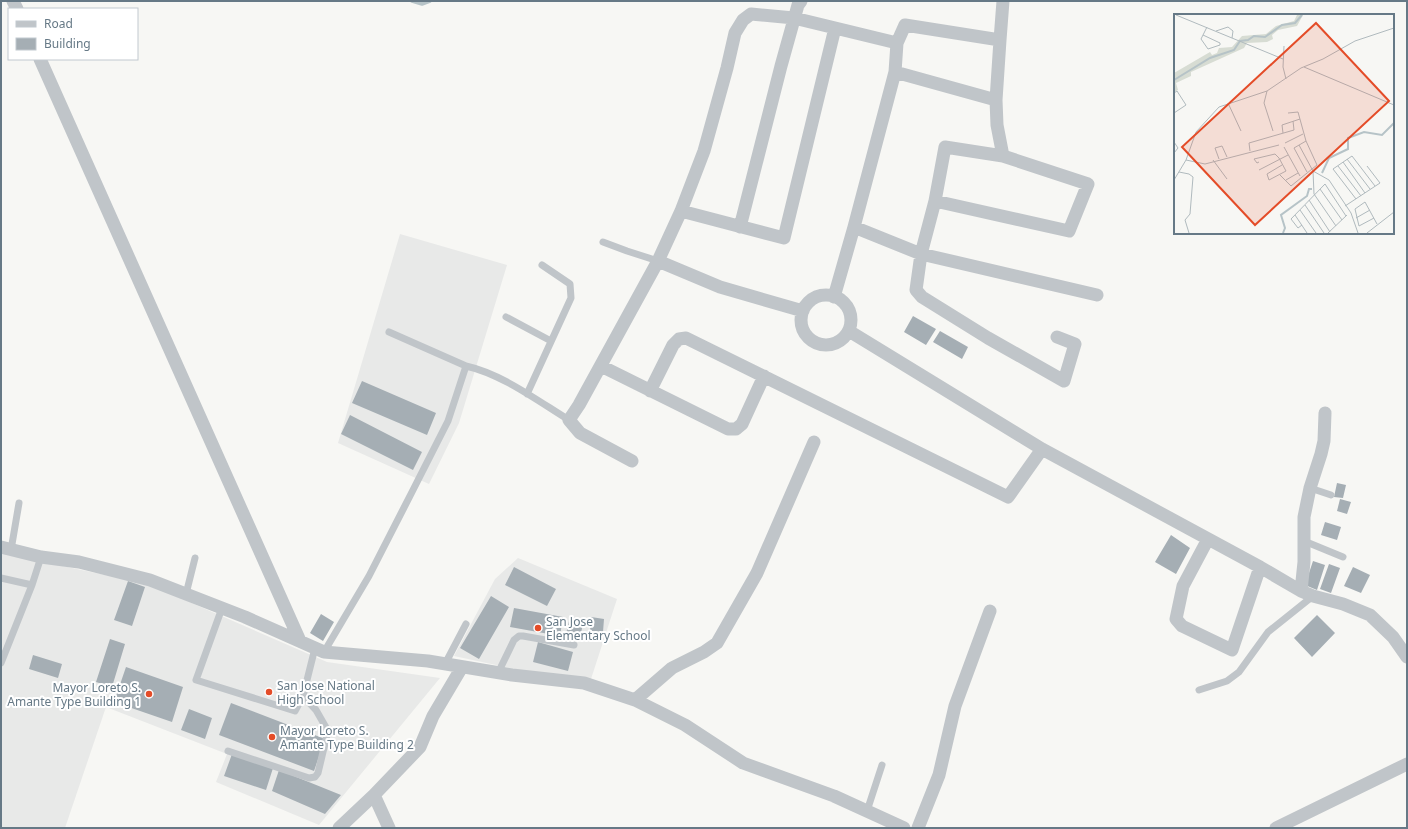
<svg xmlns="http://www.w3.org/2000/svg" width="1408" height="829" viewBox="0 0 1408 829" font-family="'Noto Sans',sans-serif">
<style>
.built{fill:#e8e9e8}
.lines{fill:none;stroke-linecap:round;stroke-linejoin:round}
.stream{stroke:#b6c3c7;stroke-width:3.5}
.building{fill:#a5aeb4}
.service{stroke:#c0c5c9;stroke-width:7}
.minor{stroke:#c0c5c9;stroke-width:13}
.poi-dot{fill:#e44c28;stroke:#fff;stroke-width:1.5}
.labels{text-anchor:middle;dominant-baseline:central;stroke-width:4;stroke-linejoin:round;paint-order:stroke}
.poi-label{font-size:12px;fill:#667986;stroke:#fff;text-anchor:start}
.inset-river{fill:none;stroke:#b6c3c7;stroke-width:2}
.inset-road{fill:none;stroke:#b0babe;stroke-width:1}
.view{fill:#e44c28;fill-opacity:0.15;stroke:#e44c28;stroke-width:2}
.inset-edge{fill:none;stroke:#667986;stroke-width:2}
</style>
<rect width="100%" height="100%" fill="#f7f7f4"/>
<path class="built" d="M 400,234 L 507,265 L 459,423 L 429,484 L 338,443 Z
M 1,553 L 148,584 L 327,662 L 440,678 L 319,825 L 216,782 L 227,754 L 106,707 L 65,828 L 1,828 Z
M 518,558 L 617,599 L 591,679 L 519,670 L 454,656 L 495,579 Z"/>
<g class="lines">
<path class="stream" d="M 412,1 L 422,4 L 430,1"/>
</g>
<path class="building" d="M 913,316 L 936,329 L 926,345 L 904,332 Z
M 940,331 L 968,347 L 962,359 L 933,342 Z
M 362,381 L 436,413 L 427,435 L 352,403 Z
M 350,415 L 422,452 L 413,470 L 341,434 Z
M 1337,483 L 1346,485 L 1343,498 L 1334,497 Z
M 1340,499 L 1351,502 L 1347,514 L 1337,511 Z
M 1325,522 L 1341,527 L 1337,540 L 1321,535 Z
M 1171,535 L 1190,548 L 1176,574 L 1155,562 Z
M 1313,561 L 1325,565 L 1317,590 L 1305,585 Z
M 1329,564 L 1340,568 L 1331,593 L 1320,589 Z
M 514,567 L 556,589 L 547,606 L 505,585 Z
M 1353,567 L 1370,575 L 1361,593 L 1344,586 Z
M 128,581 L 145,587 L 132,626 L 114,620 Z
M 491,596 L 509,607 L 479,659 L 460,648 Z
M 514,608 L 563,617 L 560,636 L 510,627 Z
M 321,614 L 334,622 L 323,641 L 310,633 Z
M 1317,615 L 1335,633 L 1312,657 L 1294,638 Z
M 570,617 L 584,620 L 579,641 L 565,638 Z
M 591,617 L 604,619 L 603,632 L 590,631 Z
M 110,639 L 125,644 L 112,687 L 96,682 Z
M 538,642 L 573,652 L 568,671 L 533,662 Z
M 33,655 L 62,664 L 58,678 L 29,669 Z
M 126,667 L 183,687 L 172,722 L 114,702 Z
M 231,703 L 325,739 L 314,771 L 219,735 Z
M 189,709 L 212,718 L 205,739 L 181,730 Z
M 232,754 L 273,768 L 266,790 L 224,776 Z
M 279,770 L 341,795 L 325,814 L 272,791 Z"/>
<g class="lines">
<path class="service" d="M 603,242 L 627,251 L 658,261
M 506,317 L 551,341
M 389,332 L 466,366
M 527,394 L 571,298 L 570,284 L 542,265
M 1310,488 L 1331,495
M 1304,541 L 1343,557
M 11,550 L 19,503
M 1,578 L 32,585
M 186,594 L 195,558
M 222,608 L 196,680 L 295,711 L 303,696 L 315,648
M 324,652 L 369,576 L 413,490 L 448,421 L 466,366 C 502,374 538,401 569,420
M 1,663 L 32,585 L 41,557
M 445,664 L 466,624
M 498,673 L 514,640 L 519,636 L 523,636 L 574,645
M 1199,690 L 1227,681 L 1239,672 L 1268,632 L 1313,596
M 228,751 L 309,778 L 315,777 L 318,773 L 328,731 L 316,710 L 303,696
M 867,811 L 882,765"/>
<path class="minor" d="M 13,1 L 17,9
M 1000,40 L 1003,1
M 40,59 L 300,641
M 895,72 L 996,100
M 935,201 L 1069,231 L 1088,184 L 1003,156 L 945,147 L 935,201 L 921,254 L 916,290 L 922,297 L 988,338 L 1064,381 L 1075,344 L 1057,337
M 681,211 L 784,238 L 835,28
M 740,227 L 781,66 L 798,5 L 801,1
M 854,227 L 921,254 L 1097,295
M 658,261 L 720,287 L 803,311
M801 320a25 25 0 1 1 50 0a25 25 0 1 1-50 0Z
M 834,297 L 854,227 L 895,72 L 897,43
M 849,331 L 1042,449 L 1260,567 L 1301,591 L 1313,596 L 1343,604 L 1370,615 L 1393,637 L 1407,657
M 601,366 L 728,429 L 736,429 L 742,424 L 764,376
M 650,391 L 673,345 L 679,339 L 686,338 L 1008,497 L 1042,449
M 632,461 L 580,433 L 569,420 L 579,405 L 658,261 L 681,211 L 704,151 L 727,68 L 735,33 L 743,20 L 751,14 L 794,18 L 897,43 L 905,25 L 1000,40 L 996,100 L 997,125 L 1003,156
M 1208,539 L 1183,586 L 1176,619 L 1182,626 L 1232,650 L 1260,567
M 1,547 L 41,557 L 79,562 L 150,580 L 245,617 L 324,652 L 428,661 L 512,675 L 584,683 L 635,700 L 685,725 L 743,763 L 834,796 L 904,828
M 1301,591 L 1304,562 L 1304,517 L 1310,488 L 1321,454 L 1324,441 L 1325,413
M 635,700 L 672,668 L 704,652 L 717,643 L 757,573 L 814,442
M 374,795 L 389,828
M 339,828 L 374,795 L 420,747 L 433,716 L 462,667
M 918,828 L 939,775 L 955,706 L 990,611
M 1276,828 L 1407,764"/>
</g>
<g class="poi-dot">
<circle cx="538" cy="628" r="4"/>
<circle cx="269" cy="692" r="4"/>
<circle cx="149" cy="694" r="4"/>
<circle cx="272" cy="737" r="4"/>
</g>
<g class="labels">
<g class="poi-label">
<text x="546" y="621">San Jose<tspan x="546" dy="14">Elementary School</tspan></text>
<text x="277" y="685">San Jose National<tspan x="277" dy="14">High School</tspan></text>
<text x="141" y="687" text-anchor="end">Mayor Loreto S.<tspan x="141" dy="14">Amante Type Building 1</tspan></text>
<text x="280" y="730">Mayor Loreto S.<tspan x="280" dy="14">Amante Type Building 2</tspan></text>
</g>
</g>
<g transform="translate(1174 14)">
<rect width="220" height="220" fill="#f7f7f4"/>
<path d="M 123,1 L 134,1 L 129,1 L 123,12 L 104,16 L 98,21 L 99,25 L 93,28 L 73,29 L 70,34 L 17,58 L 17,62 L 2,69 L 4,76 L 0,78 L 0,59 L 36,38 L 38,41 L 43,39 L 45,34 L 58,33 L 68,22 L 92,20 L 102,12 L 120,7 Z" fill="#d7dcd3"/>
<path class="inset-river" d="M 0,66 L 36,44 L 60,36 L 66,27 L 74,26 L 80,22 L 91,23 L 108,11 L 121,9 L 128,1M 148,159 L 155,144 L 174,135 L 174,124 L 190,118 L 208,121 L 220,109M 109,219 L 111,214 L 107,201 L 133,182 L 135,175 L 138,175"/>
<path class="inset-road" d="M 2,1 L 109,45M 42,17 L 54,13 L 59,17 L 58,24M 29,21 L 46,29 L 46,31 L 34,35 L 27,25 L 33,13M 110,32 L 109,53 L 112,65M 130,53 L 220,91M 93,77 L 90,89 L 99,117M 0,79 L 3,77 L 12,91 L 0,99M 54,89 L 67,117M 109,119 L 108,111 L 126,105M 132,127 L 120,134 L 133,158M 0,128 L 4,134 L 0,139M 111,129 L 129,120M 125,131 L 139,157 L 140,180 L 162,212M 110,133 L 126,162M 76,137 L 75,129 L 120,116 L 119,107M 45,145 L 41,134 L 48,132 L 53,143M 173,145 L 196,175M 12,146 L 31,150 L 105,131M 39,146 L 53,165M 85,148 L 83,149 L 80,145 L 101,140 L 105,144 L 112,157 L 95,166 L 93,160 L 108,151M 169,148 L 191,179M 164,152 L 187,182M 85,156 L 114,141M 139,157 L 155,166 L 177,199 L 184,219M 5,158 L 15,160 L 19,163 L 16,200 L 11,206 L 15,219M 106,161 L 117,172 L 143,151 L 132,127 L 124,98 L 114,99M 0,166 L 12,146 L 22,118 L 45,93 L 93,77 L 127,54 L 149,45 L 181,27 L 220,14M 112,166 L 124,159M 146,175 L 168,206M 182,185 L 159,155 L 178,142 L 201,172M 135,186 L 156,218M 131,191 L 150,219M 171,192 L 206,169 L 193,152M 126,196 L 142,219M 121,201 L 133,219M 182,204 L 196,196M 200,204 L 185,212 L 181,195 L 191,188 L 203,210M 128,211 L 124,214 L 117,205 L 151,170 L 172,202M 154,219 L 173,201M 193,219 L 220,198"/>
<path class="view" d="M 142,9 L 215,87 L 81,211 L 8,133 Z"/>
<rect width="220" height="220" class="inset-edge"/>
</g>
<rect width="1408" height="829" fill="none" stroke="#667986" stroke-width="4"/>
<rect x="8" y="8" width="130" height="52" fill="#ffffff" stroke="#c2c9cf"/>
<rect x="16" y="21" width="20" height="6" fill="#c0c5c9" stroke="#c2c9cf"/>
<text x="44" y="28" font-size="12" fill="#667986">Road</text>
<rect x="16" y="38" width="20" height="12" fill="#a5aeb4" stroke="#c2c9cf"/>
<text x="44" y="48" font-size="12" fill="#667986">Building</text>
</svg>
